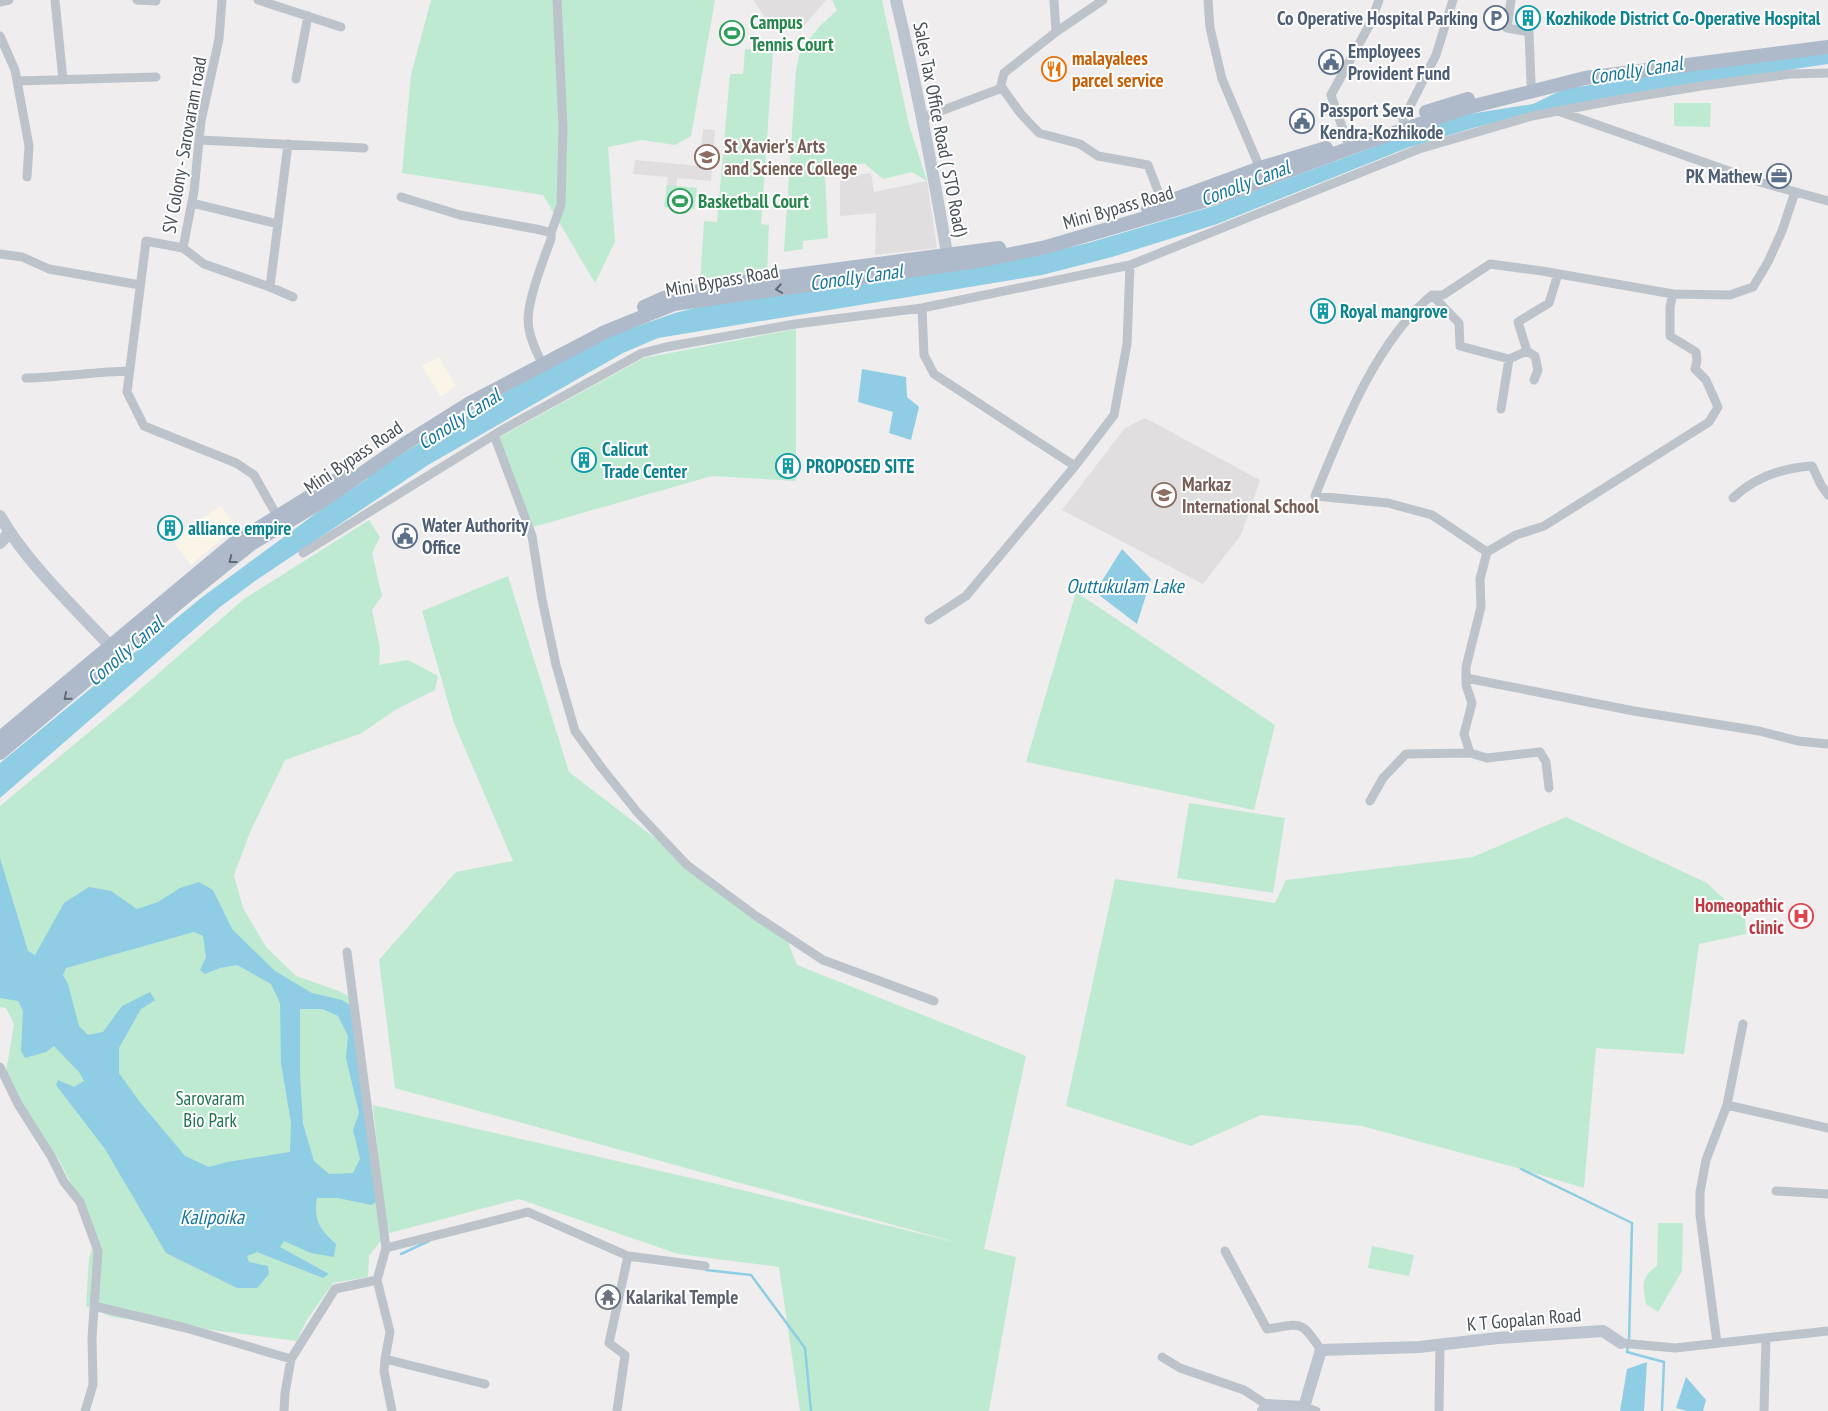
<svg xmlns="http://www.w3.org/2000/svg" width="1828" height="1411" viewBox="0 0 1828 1411" font-family="'PT Sans Narrow',sans-serif">
<style>
.commercial{fill:#faf5e6}
.education{fill:#e0dede}
.green{fill:#beead2}
.water{fill:#8ecde4;fill-rule:evenodd}
.lines{fill:none;stroke-linecap:round;stroke-linejoin:round}
.stream{stroke:#8ecde4;stroke-width:2.5}
.street{stroke:#bcc3cb;stroke-width:9}
.secondary{stroke:#bcc4cf;stroke-width:12}
.primary{stroke:#aebaca;stroke-width:14}
.oneway{stroke:#616a74}
.labels{text-anchor:middle;dominant-baseline:central;stroke-width:4;stroke-linejoin:round;paint-order:stroke}
.service-label{font-size:19px;font-weight:bold;fill:#4e5e75;stroke:#fff;text-anchor:start}
.culture-label{font-size:19px;font-weight:bold;fill:#0d838f;stroke:#fff;text-anchor:start}
.leisure-label{font-size:19px;font-weight:bold;fill:#27864d;stroke:#fff;text-anchor:start}
.food-label{font-size:19px;font-weight:bold;fill:#c56008;stroke:#fff;text-anchor:start}
.street-label{font-size:19px;fill:#474f58;stroke:#fff}
.education-label{font-size:19px;font-weight:bold;fill:#785e54;stroke:#fff;text-anchor:start}
.health-label{font-size:19px;font-weight:bold;fill:#be3a42;stroke:#fff;text-anchor:end}
.park-label{font-size:19px;fill:#1e734e;stroke:#fff}
.worship-label{font-size:19px;font-weight:bold;fill:#5b616d;stroke:#fff;text-anchor:start}
.water-label{font-size:20px;font-style:italic;fill:#17779b;stroke:#fff}
</style>
<rect width="100%" height="100%" fill="#efeded"/>
<path class="commercial" d="M 439,357 L 456,386 L 441,397 L 422,366 Z
M 221,506 L 236,527 L 191,565 L 171,539 Z"/>
<path class="education" d="M 753,0 L 826,0 L 804,26 L 772,27 Z
M 703,129 L 715,130 L 711,181 L 677,178 L 676,187 L 667,186 L 668,177 L 633,174 L 635,160 L 699,166 Z
M 871,173 L 874,192 L 927,181 L 937,248 L 875,255 L 876,213 L 840,216 L 840,177 Z
M 1145,418 L 1260,480 L 1241,535 L 1203,584 L 1062,510 L 1125,428 Z"/>
<path class="green" d="M 431,0 L 715,0 L 691,136 L 675,145 L 642,140 L 608,147 L 615,242 L 595,283 L 543,195 L 402,173 L 411,75 Z
M 832,0 L 882,0 L 909,125 L 927,181 L 912,172 L 883,179 L 864,163 L 825,174 L 828,238 L 803,241 L 803,249 L 784,252 L 796,71 L 800,51 L 819,27 L 837,10 Z
M 739,22 L 743,32 L 726,43 L 722,35 Z
M 745,49 L 773,52 L 761,224 L 769,225 L 767,274 L 700,284 L 704,221 L 717,222 L 730,74 L 743,74 Z
M 1674,103 L 1711,103 L 1710,127 L 1674,126 Z
M 667,185 L 697,188 L 694,209 L 664,207 Z
M 796,329 L 796,481 L 712,476 L 533,527 L 498,438 L 644,358 Z
M 369,520 L 380,537 L 372,553 L 382,596 L 372,610 L 380,648 L 379,665 L 408,660 L 438,676 L 435,690 L 395,710 L 362,733 L 285,760 L 250,832 L 234,875 L 243,908 L 266,947 L 296,976 L 339,991 L 354,999 L 384,1214 L 373,1105 L 717,1184 L 959,1243 L 395,1088 L 379,960 L 456,872 L 513,861 L 454,723 L 422,611 L 508,576 L 569,772 L 741,904 L 785,935 L 797,965 L 1026,1056 L 984,1249 L 1016,1257 L 989,1411 L 800,1411 L 779,1267 L 678,1254 L 519,1199 L 386,1234 L 369,1256 L 368,1277 L 333,1283 L 306,1321 L 297,1341 L 112,1317 L 86,1306 L 89,1259 L 96,1234 L 59,1160 L 5,1078 L 14,1024 L 6,1008 L 0,1007 L 0,806 L 129,699 L 244,599 Z
M 1076,592 L 1275,725 L 1254,810 L 1026,762 Z
M 1189,803 L 1285,818 L 1273,893 L 1177,878 Z
M 1566,817 L 1707,883 L 1745,919 L 1746,934 L 1699,944 L 1684,1054 L 1596,1048 L 1584,1188 L 1521,1169 L 1362,1126 L 1261,1115 L 1191,1146 L 1066,1106 L 1115,879 L 1275,903 L 1286,880 L 1473,857 Z
M 1658,1223 L 1683,1223 L 1682,1271 L 1658,1312 L 1646,1304 C 1643,1285 1640,1278 1657,1266 Z
M 1372,1246 L 1414,1255 L 1409,1276 L 1368,1268 Z"/>
<path class="water" d="M 1828,49 L 1828,64 L 1687,85 L 1544,110 L 1473,128 L 1407,148 L 1217,224 L 1112,257 L 1042,275 L 658,338 L 623,353 L 428,465 L 255,581 L 220,607 L 0,798 L 0,763 L 201,598 L 319,511 L 367,479 L 370,473 L 541,371 L 607,337 L 675,313 L 707,305 L 1029,257 L 1088,243 L 1217,205 L 1457,116 L 1533,104 L 1564,89 Z
M 862,369 L 906,377 L 907,397 L 919,407 L 911,440 L 889,433 L 893,412 L 858,402 Z
M 1122,549 L 1151,579 L 1137,624 L 1095,592 Z
M 0,858 L 28,951 L 35,955 L 64,903 L 89,887 L 111,891 L 137,909 L 158,902 L 180,888 L 199,882 L 213,890 L 232,929 L 275,971 L 312,993 L 342,1000 L 351,1006 L 377,1200 L 372,1205 L 337,1198 L 317,1198 C 313,1220 320,1230 336,1244 L 334,1257 L 311,1253 L 284,1241 L 280,1247 L 329,1274 L 323,1278 L 257,1252 L 247,1256 L 249,1262 L 268,1266 L 269,1274 L 257,1288 L 237,1288 L 166,1253 L 105,1149 L 56,1085 L 58,1080 L 74,1087 L 84,1081 L 79,1072 L 54,1046 L 46,1052 L 25,1058 L 21,1051 L 23,1011 L 18,1001 L 0,998 ZM 194,932 L 203,936 L 206,957 L 200,970 L 205,974 L 220,968 L 237,965 L 271,984 L 280,1003 L 281,1063 L 291,1123 L 290,1152 L 227,1162 L 209,1167 L 185,1156 L 139,1101 L 119,1073 L 119,1048 L 141,1009 L 155,1000 L 150,992 L 122,1006 L 103,1032 L 88,1035 L 79,1026 L 68,984 L 63,975 L 66,968 ZM 300,1009 L 322,1009 L 338,1016 L 348,1036 L 346,1058 L 359,1113 L 353,1130 L 360,1159 L 353,1173 L 329,1174 L 314,1161 L 303,1124 L 300,1075 Z
M 1647,1362 L 1644,1411 L 1620,1411 L 1627,1369 Z
M 1686,1377 L 1706,1400 L 1703,1411 L 1687,1411 L 1676,1408 Z"/>
<g class="lines">
<path class="stream" d="M 1521,1169 L 1632,1223 L 1629,1341
M 401,1254 L 429,1241
M 706,1270 L 751,1275 L 805,1348 L 811,1411
M 1628,1346 L 1627,1352 L 1664,1362 L 1662,1410"/>
<path class="street" d="M 55,0 L 63,80
M 137,0 L 156,1
M 222,0 L 219,39 L 201,121 L 194,191 L 183,248 L 146,241 L 127,392 L 144,426 L 236,463 L 254,475 L 280,521
M 258,0 L 341,27
M 1054,0 L 1056,32 L 1004,73 L 1001,85 L 1003,89 L 1021,114 L 1039,133 L 1080,144 L 1098,156 L 1148,165 L 1163,204
M 1208,0 L 1210,28 L 1222,79 L 1260,168
M 1511,0 L 1507,28 L 1529,32 L 1531,83
M 0,2 L 9,0
M 1056,32 L 1103,0
M 0,36 L 15,70 L 29,146 L 27,177
M 296,79 L 308,16
M 17,81 L 156,77
M 1558,111 L 1763,183 L 1828,201
M 922,118 L 1002,88
M 1403,120 L 1436,55 L 1453,0
M 199,140 L 364,148
M 1347,141 L 1331,95 L 1371,22 L 1379,0
M 401,197 L 460,215 L 541,230 L 551,233 L 551,239 C 543,261 529,296 528,319 C 528,333 533,345 539,357
M 192,203 L 278,224
M 551,233 L 561,205 L 563,127 L 557,0
M 183,248 L 204,264 L 270,287 L 293,297
M 0,254 L 22,257 L 49,269 L 140,285
M 270,287 L 288,144
M 1673,294 L 1670,307 L 1670,336 L 1696,352 L 1697,361 L 1695,369 L 1706,380 L 1718,407 L 1709,422 L 1544,526 L 1516,535 L 1487,552 L 1432,515 L 1388,503 L 1315,496 C 1342,429 1376,341 1432,295 L 1443,295 L 1490,264 L 1542,271 L 1673,294 L 1730,295 L 1753,287 L 1768,262 L 1782,231 L 1795,192
M 1432,295 L 1459,323 L 1460,346 L 1509,359 L 1527,351 L 1518,322 L 1549,303 L 1558,274
M 922,308 L 924,355 L 934,374 L 1075,466 L 1114,415 L 1127,344 L 1130,265
M 1527,351 L 1535,356 L 1538,370 L 1534,380
M 26,378 C 61,377 95,372 129,371
M 1501,409 L 1509,359
M 494,435 L 532,536 L 542,599 L 556,665 L 575,731 L 601,767 L 638,813 L 687,865 L 756,916 L 823,960 L 934,1001
M 1733,498 C 1755,477 1782,468 1812,466 L 1821,485 L 1828,495
M 1487,552 L 1480,579 L 1481,607 L 1466,667 L 1466,685 L 1472,703 L 1464,734 L 1470,753 L 1487,758 L 1540,752 L 1546,762 L 1549,788
M 303,553 L 502,430 L 642,353 L 666,347 L 795,324 L 922,308 L 1130,265 L 1419,149 L 1532,116 L 1616,100 L 1701,86 L 1790,74 L 1828,73
M 929,620 L 966,596 L 1075,466
M 1466,678 L 1634,711 L 1759,731 L 1798,741 L 1828,744
M 1370,801 L 1383,778 L 1406,754 L 1470,753
M 347,952 L 386,1248 L 528,1212 L 628,1256 L 705,1266
M 0,1067 L 18,1104 L 51,1156 L 64,1182 L 80,1202 L 98,1251 L 92,1338 L 93,1385 L 85,1411
M 1727,1105 L 1828,1128
M 1776,1191 L 1828,1194
M 386,1248 L 377,1280 L 390,1332 L 385,1359 L 485,1384
M 1225,1251 L 1267,1329 C 1302,1324 1300,1319 1321,1350
M 94,1306 L 186,1328 L 291,1359
M 1621,1343 L 1675,1348 L 1828,1331
M 1717,1343 L 1700,1215 L 1700,1192 L 1706,1160 L 1727,1105 L 1743,1024
M 1162,1357 L 1180,1368 L 1244,1390 L 1267,1405
M 385,1359 L 384,1371 L 392,1411
M 1304,1407 L 1316,1411
M 284,1411 L 285,1393 L 291,1359 L 335,1289 L 377,1280
M 617,1411 L 625,1355 L 609,1343 L 628,1256
M 1439,1411 L 1440,1345
M 1764,1411 L 1766,1338"/>
<path class="secondary" d="M 896,0 C 917,87 934,176 949,265
M 0,516 C 26,562 74,607 110,646
M 0,543 L 9,533
M 1263,1411 L 1267,1405 L 1304,1407 L 1321,1350 L 1419,1347 L 1498,1338 L 1603,1331 L 1621,1343"/>
<path class="primary" d="M 1426,112 L 1468,99
M 1148,209 L 1260,168 L 1326,148
M 644,307 L 664,298 L 742,282 L 999,248
M 0,738 L 233,544 L 346,474
M 0,753 L 190,593 L 251,544 L 324,500 L 403,445 L 470,403 L 605,332 L 674,304 L 978,261 L 1046,247 L 1224,195 L 1350,148 L 1466,108 L 1585,78 L 1828,47"/>
</g>
<defs><path id="oneway-chevron" d="M-2-3.5L2.5 0L-2 3.5" fill="none" stroke-width="1.6" stroke-linecap="round" stroke-linejoin="round" transform="scale(1.25)"/></defs>
<g class="oneway">
<use href="#oneway-chevron" transform="translate(779 289) rotate(172)"/>
<use href="#oneway-chevron" transform="translate(232 560) rotate(142)"/>
<use href="#oneway-chevron" transform="translate(67 697) rotate(140)"/>
</g>
<defs>
<symbol id="parking-ring" viewBox="-11 -11 22 22"><circle r="9.5" fill="#fff" stroke="#5c6f8a" stroke-width="1.5"/><path d="M-3.5-5.5H1a3.5 3.5 0 0 1 0 7H-1V5.5H-3.5ZM-1-3.4V-.6H.8a1.4 1.4 0 0 0 0-2.8Z" fill="#5c6f8a"/></symbol>
<symbol id="building-ring" viewBox="-11 -11 22 22"><circle r="9.5" fill="#fff" stroke="#0f9aa8" stroke-width="1.5"/><path d="M-4-6H4V6H1V3H-1V6H-4ZM-2.5-4.3h1.7v1.8h-1.7ZM.8-4.3h1.7v1.8H.8ZM-2.5-1h1.7V.8h-1.7ZM.8-1h1.7V.8H.8Z" fill="#0f9aa8"/></symbol>
<symbol id="stadium-ring" viewBox="-11 -11 22 22"><circle r="9.5" fill="#fff" stroke="#2e9e5b" stroke-width="1.5"/><path d="M0-5a6.5 5 0 1 0 0 10a6.5 5 0 1 0 0-10ZM-3.5-1.8h7v3.6h-7Z" fill="#2e9e5b"/></symbol>
<symbol id="civic-ring" viewBox="-11 -11 22 22"><circle r="9.5" fill="#fff" stroke="#5c6f8a" stroke-width="1.5"/><path d="M-.6-6.5H3V-4.5H.6V-3L4-1V1h2V6H-6V1h2V-1L-.6-3ZM-1.2 2.5V6h2.4V2.5Z" fill="#5c6f8a"/></symbol>
<symbol id="restaurant-ring" viewBox="-11 -11 22 22"><circle r="9.5" fill="#fff" stroke="#e8710a" stroke-width="1.5"/><path d="M-5-6h1v4h1v-4h1v4h1v-4h1v5L-1.5 .5V6h-2V.5L-5-1ZM5-6V6H3V1.5H1.5Q1.5-4 5-6Z" fill="#e8710a"/></symbol>
<symbol id="university-ring" viewBox="-11 -11 22 22"><circle r="9.5" fill="#fff" stroke="#8d6e63" stroke-width="1.5"/><path d="M0-5L7-2L0 1L-7-2ZM-4 1L0 2.5L4 1V4Q0 6-4 4Z" fill="#8d6e63"/></symbol>
<symbol id="office-ring" viewBox="-11 -11 22 22"><circle r="9.5" fill="#fff" stroke="#5c6f8a" stroke-width="1.5"/><path d="M-6-3h4V-5.5h4V-3h4V5H-6ZM-1-4.5V-3h2v-1.5ZM-6 0V1H6V0Z" fill="#5c6f8a"/></symbol>
<symbol id="school-ring" viewBox="-11 -11 22 22"><circle r="9.5" fill="#fff" stroke="#8d6e63" stroke-width="1.5"/><path d="M0-5L7-2L0 1L-7-2ZM-4 1L0 2.5L4 1V4Q0 6-4 4Z" fill="#8d6e63"/></symbol>
<symbol id="hospital-ring" viewBox="-11 -11 22 22"><circle r="9.5" fill="#fff" stroke="#e0444e" stroke-width="1.5"/><path d="M-5-5h3v3.5h4V-5h3V5h-3V1.5h-4V5h-3Z" fill="#e0444e"/></symbol>
<symbol id="temple-ring" viewBox="-11 -11 22 22"><circle r="9.5" fill="#fff" stroke="#6b7280" stroke-width="1.5"/><path d="M0-6L5-2H3V0L6.5 2.5H4V6H1.5V3h-3V6H-4V2.5H-6.5L-3 0V-2H-5Z" fill="#6b7280"/></symbol>
</defs>
<g fill-rule="evenodd">
<use href="#parking-ring" x="1482" y="4" width="28" height="28"/>
<use href="#building-ring" x="1514" y="4" width="28" height="28"/>
<use href="#stadium-ring" x="718" y="19" width="28" height="28"/>
<use href="#civic-ring" x="1317" y="48" width="28" height="28"/>
<use href="#restaurant-ring" x="1040" y="55" width="28" height="28"/>
<use href="#civic-ring" x="1288" y="107" width="28" height="28"/>
<use href="#university-ring" x="693" y="143" width="28" height="28"/>
<use href="#office-ring" x="1765" y="162" width="28" height="28"/>
<use href="#stadium-ring" x="666" y="187" width="28" height="28"/>
<use href="#building-ring" x="1309" y="297" width="28" height="28"/>
<use href="#building-ring" x="570" y="446" width="28" height="28"/>
<use href="#building-ring" x="774" y="452" width="28" height="28"/>
<use href="#school-ring" x="1150" y="481" width="28" height="28"/>
<use href="#building-ring" x="156" y="514" width="28" height="28"/>
<use href="#civic-ring" x="391" y="522" width="28" height="28"/>
<use href="#hospital-ring" x="1787" y="902" width="28" height="28"/>
<use href="#temple-ring" x="594" y="1283" width="28" height="28"/>
</g>
<g class="labels">
<g class="service-label">
<text x="1478" y="18" text-anchor="end">Co Operative Hospital Parking</text>
<text x="1348" y="51">Employees<tspan x="1348" dy="22">Provident Fund</tspan></text>
<text x="1320" y="110">Passport Seva<tspan x="1320" dy="22">Kendra-Kozhikode</tspan></text>
<text x="1762" y="176" text-anchor="end">PK Mathew</text>
<text x="422" y="525">Water Authority<tspan x="422" dy="22">Office</tspan></text>
</g>
<g class="culture-label">
<text x="1546" y="18">Kozhikode District Co-Operative Hospital</text>
<text x="1340" y="311">Royal mangrove</text>
<text x="602" y="449">Calicut<tspan x="602" dy="22">Trade Center</tspan></text>
<text x="806" y="466">PROPOSED SITE</text>
<text x="188" y="528">alliance empire</text>
</g>
<g class="leisure-label">
<text x="750" y="22">Campus<tspan x="750" dy="22">Tennis Court</tspan></text>
<text x="698" y="201">Basketball Court</text>
</g>
<g class="food-label">
<text x="1072" y="58">malayalees<tspan x="1072" dy="22">parcel service</tspan></text>
</g>
<g class="street-label">
<text transform="translate(941 129) rotate(79)">Sales Tax Office Road ( STO Road)</text>
<text transform="translate(184 145) rotate(-80)">SV Colony - Sarovaram road</text>
<text transform="translate(1118 207) rotate(-16)">Mini Bypass Road</text>
<text transform="translate(722 280) rotate(-10)">Mini Bypass Road</text>
<text transform="translate(353 457) rotate(-34)">Mini Bypass Road</text>
<text transform="translate(1524 1319) rotate(-5)">K T Gopalan Road</text>
</g>
<g class="education-label">
<text x="724" y="146">St Xavier's Arts<tspan x="724" dy="22">and Science College</tspan></text>
<text x="1182" y="484">Markaz<tspan x="1182" dy="22">International School</tspan></text>
</g>
<g class="health-label">
<text x="1784" y="905">Homeopathic<tspan x="1784" dy="22">clinic</tspan></text>
</g>
<g class="park-label">
<text x="210" y="1098">Sarovaram<tspan x="210" dy="22">Bio Park</tspan></text>
</g>
<g class="worship-label">
<text x="626" y="1297">Kalarikal Temple</text>
</g>
<g class="water-label">
<text transform="translate(1636 70) rotate(-9)">Conolly Canal</text>
<text transform="translate(1245 183) rotate(-21)">Conolly Canal</text>
<text transform="translate(856 277) rotate(-8)">Conolly Canal</text>
<text transform="translate(459 419) rotate(-33)">Conolly Canal</text>
<text x="1125" y="586">Outtukulam Lake</text>
<text transform="translate(125 651) rotate(-41)">Conolly Canal</text>
<text x="212" y="1217">Kalipoika</text>
</g>
</g>
</svg>
